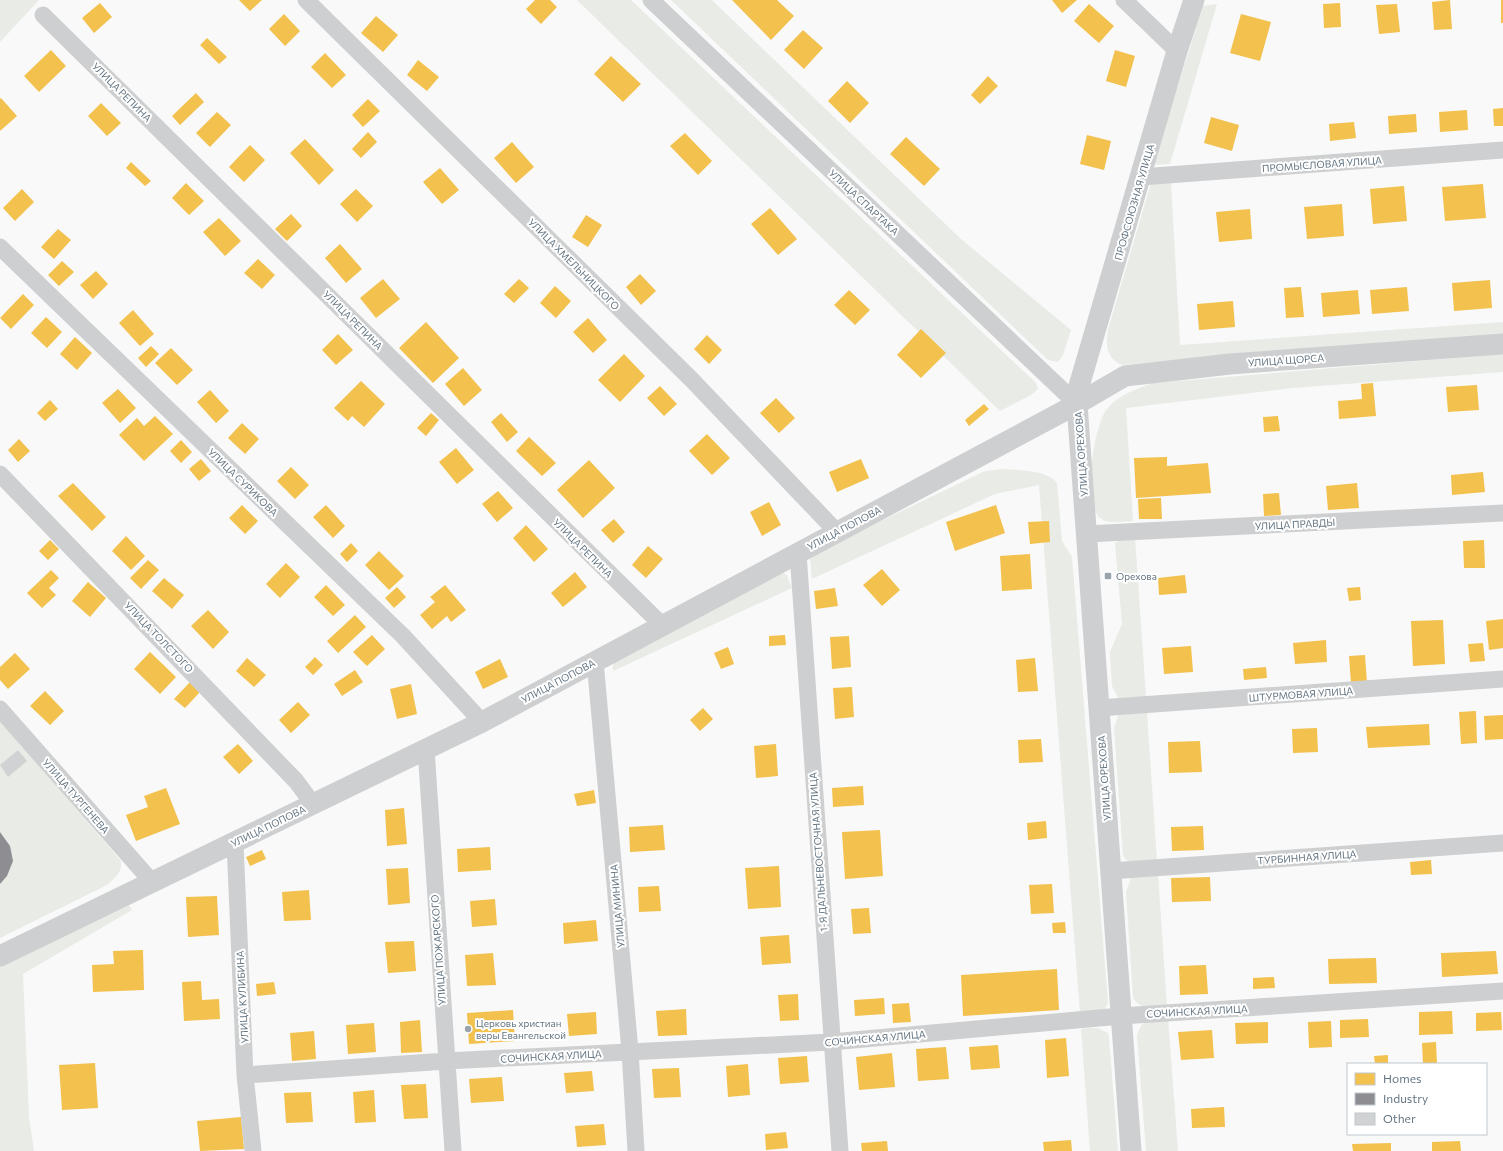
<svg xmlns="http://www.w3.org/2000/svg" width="1503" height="1151" viewBox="0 0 1503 1151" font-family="Commissioner,sans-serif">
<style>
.green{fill:#e8ebe6}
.homes{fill:#f2c14e}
.industry{fill:#8d8d92}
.building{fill:#d0d2d3}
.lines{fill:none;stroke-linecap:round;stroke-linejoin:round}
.minor{stroke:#cecfd0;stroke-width:17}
.tertiary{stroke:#cecfd0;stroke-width:21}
.poi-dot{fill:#99a4ac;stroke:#fff;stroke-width:1.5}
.labels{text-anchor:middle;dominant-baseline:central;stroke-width:4;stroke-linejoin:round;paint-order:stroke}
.street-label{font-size:10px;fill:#657683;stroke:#fff}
.poi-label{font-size:10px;fill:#657683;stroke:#fff;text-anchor:start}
</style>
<rect width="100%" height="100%" fill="#f9f9f9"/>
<path class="green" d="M 0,0 L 39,0 L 0,42 Z
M 577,0 L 631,0 L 1036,383 L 1038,389 L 1031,395 L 1000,411 Z
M 671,0 L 712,0 L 961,239 L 1071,330 L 1063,355 L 1058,362 L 1048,360 Z
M 1217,4 L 1170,164 L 1153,165 L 1203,6 Z
M 1171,182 L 1180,345 L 1503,322 L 1503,334 L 1122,365 C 1105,358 1105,342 1109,326 L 1151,183 Z
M 1503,354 L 1503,372 L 1293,388 L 1126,408 L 1133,521 C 1124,521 1108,525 1100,518 C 1083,503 1093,431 1105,412 C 1116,395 1135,390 1153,383 Z
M 1004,469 C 1020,471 1046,469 1057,483 L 1062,541 L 1072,557 L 1108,1003 L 1105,1009 L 1080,1013 L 1039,485 L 995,494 L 812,579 L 810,559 L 816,552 L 985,471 Z
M 1135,538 L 1146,697 L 1118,698 L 1112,686 L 1110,652 L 1122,624 L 1115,543 L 1119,540 Z
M 782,573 L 786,574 L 792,588 L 613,671 L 613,663 Z
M 1147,712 L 1157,861 L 1131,864 L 1123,856 L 1114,728 L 1118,716 L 1122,714 Z
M 0,720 L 121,861 C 122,873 116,877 107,885 L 0,938 L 0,884 C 17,865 14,852 0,832 Z
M 1158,874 L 1167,1007 C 1153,1008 1142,1011 1133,998 L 1126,892 L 1131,878 Z
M 129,905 L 132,910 L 23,974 L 29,1117 L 34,1151 L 0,1151 L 0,965 Z
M 1168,1018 L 1178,1151 L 1146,1151 L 1137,1036 C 1143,1016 1150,1021 1168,1018 Z
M 1088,1028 L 1098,1028 L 1108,1033 L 1109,1038 L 1118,1151 L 1090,1151 L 1081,1029 Z"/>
<path class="homes" d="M 239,0 L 262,0 L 250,11 Z
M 535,0 L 550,0 L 557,7 L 541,24 L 526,9 Z
M 732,0 L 777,0 L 794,16 L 771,40 Z
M 1052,0 L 1077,0 L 1062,13 Z
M 1450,0 L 1452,29 L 1434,30 L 1432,2 Z
M 1501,0 L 1503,0 L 1503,23 L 1501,23 Z
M 100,3 L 112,17 L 94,33 L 82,18 Z
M 1340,3 L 1341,27 L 1324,28 L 1323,4 Z
M 1089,4 L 1114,26 L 1099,43 L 1074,21 Z
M 1397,4 L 1400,32 L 1379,34 L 1376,5 Z
M 284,14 L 300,31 L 285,46 L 269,29 Z
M 1241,14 L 1271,22 L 1260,61 L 1230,53 Z
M 376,16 L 398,35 L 383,52 L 361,33 Z
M 803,30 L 823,48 L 804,69 L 784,50 Z
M 207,38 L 227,57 L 219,64 L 200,45 Z
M 51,50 L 66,66 L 39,92 L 24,76 Z
M 1115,50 L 1135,56 L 1126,87 L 1106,81 Z
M 325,53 L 346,75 L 332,88 L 311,67 Z
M 611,56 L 641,84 L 623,102 L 594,74 Z
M 418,60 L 439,77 L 427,91 L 407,75 Z
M 988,76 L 998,86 L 980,104 L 971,95 Z
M 847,81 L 869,103 L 850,123 L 828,101 Z
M 196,93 L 204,102 L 180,125 L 172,116 Z
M 1,98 L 17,116 L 0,131 L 0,99 Z
M 368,99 L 380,111 L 363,127 L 352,115 Z
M 101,103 L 121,123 L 107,136 L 88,116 Z
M 1503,108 L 1503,126 L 1494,126 L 1493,109 Z
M 1467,110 L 1468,130 L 1440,132 L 1439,112 Z
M 217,112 L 231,125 L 210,147 L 196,133 Z
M 1416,114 L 1417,132 L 1389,134 L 1388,116 Z
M 1211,117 L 1239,125 L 1232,151 L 1204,143 Z
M 1354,122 L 1356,138 L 1330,141 L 1329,124 Z
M 368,132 L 377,142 L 361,158 L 352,149 Z
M 685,133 L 712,161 L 698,175 L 670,146 Z
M 1087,135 L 1111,141 L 1104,170 L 1080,164 Z
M 906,137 L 940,169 L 924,186 L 890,154 Z
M 305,139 L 334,170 L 319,185 L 290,153 Z
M 512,142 L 534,167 L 516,183 L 494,158 Z
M 250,145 L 265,160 L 244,182 L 229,167 Z
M 131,162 L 151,181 L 145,186 L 126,168 Z
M 440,168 L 459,190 L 442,204 L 423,182 Z
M 186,183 L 204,201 L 189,215 L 172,198 Z
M 1483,184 L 1486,218 L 1445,221 L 1442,187 Z
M 1404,186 L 1407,221 L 1373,224 L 1370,189 Z
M 22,189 L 34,202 L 15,221 L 3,208 Z
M 356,189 L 373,206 L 357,222 L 340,204 Z
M 1342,204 L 1344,236 L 1307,239 L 1304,207 Z
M 770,208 L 797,239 L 778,255 L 751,224 Z
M 1250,209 L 1252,239 L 1219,242 L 1216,212 Z
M 291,214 L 302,226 L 287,241 L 275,229 Z
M 586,215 L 602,225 L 588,247 L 572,237 Z
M 219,218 L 241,241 L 225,256 L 203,232 Z
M 58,229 L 71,240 L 54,259 L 41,247 Z
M 340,244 L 362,269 L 346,283 L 325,258 Z
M 258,259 L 275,275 L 262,289 L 244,273 Z
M 62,261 L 74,272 L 59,286 L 48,275 Z
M 96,271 L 108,284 L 93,299 L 80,285 Z
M 640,274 L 656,291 L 641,305 L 626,287 Z
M 383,279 L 400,299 L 376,318 L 360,298 Z
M 519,279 L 529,288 L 514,303 L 504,294 Z
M 1490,280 L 1492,308 L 1454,311 L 1452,283 Z
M 555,286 L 571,301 L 556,318 L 540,303 Z
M 1301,287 L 1304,317 L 1286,318 L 1284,288 Z
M 1407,287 L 1409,311 L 1372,314 L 1370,290 Z
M 849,290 L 870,310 L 855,325 L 834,305 Z
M 1358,290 L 1360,314 L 1323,317 L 1321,293 Z
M 23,294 L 34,305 L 11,329 L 0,318 Z
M 1233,301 L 1235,327 L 1199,330 L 1197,304 Z
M 133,310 L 154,334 L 140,346 L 119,323 Z
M 46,317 L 62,332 L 47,348 L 31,333 Z
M 588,318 L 607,340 L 593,353 L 573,332 Z
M 426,322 L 459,358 L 433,383 L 399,348 Z
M 921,329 L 946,353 L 921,378 L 897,355 Z
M 338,334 L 353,350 L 336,365 L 322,350 Z
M 707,335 L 722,350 L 709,364 L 694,349 Z
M 75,337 L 92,353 L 77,370 L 60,354 Z
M 151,346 L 159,354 L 146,367 L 138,358 Z
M 171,348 L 193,370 L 177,385 L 155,363 Z
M 624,354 L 645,376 L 620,402 L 598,380 Z
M 463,368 L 482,390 L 464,406 L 445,384 Z
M 361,381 L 385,404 L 364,427 L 352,416 L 348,421 L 334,408 Z
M 1373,383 L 1376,416 L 1339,419 L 1338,401 L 1362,399 L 1361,384 Z
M 1477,385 L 1479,410 L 1448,412 L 1446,387 Z
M 660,386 L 677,404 L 664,416 L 647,398 Z
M 118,389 L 136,408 L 120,423 L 102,403 Z
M 210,390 L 229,411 L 216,423 L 197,402 Z
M 776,398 L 795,418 L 779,433 L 760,413 Z
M 50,400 L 58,409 L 45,421 L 37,413 Z
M 984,404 L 989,409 L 969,426 L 965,420 Z
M 431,413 L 439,420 L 426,436 L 417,428 Z
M 501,413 L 518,432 L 507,442 L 491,422 Z
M 155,416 L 173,434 L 144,461 L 119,435 L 137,418 L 144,426 Z
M 1278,416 L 1280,431 L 1264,432 L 1263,417 Z
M 242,423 L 259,439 L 245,454 L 228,438 Z
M 707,434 L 730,458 L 712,475 L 689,451 Z
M 529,437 L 556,463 L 542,476 L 516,451 Z
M 19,439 L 30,451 L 18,462 L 8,450 Z
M 181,440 L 192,452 L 181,463 L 170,451 Z
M 456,448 L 474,470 L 457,484 L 439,462 Z
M 1167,457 L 1167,466 L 1208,463 L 1211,493 L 1136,498 L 1134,458 Z
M 201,459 L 211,471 L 199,481 L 189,469 Z
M 861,459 L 869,478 L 837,492 L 829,472 Z
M 589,460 L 615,488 L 583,518 L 557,490 Z
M 291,467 L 309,485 L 295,499 L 277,481 Z
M 1483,472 L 1485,492 L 1452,495 L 1451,475 Z
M 73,483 L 106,517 L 92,531 L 58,496 Z
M 1357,483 L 1359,508 L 1328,510 L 1326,486 Z
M 498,491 L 513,508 L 497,522 L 482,504 Z
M 1279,493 L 1281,515 L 1264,516 L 1263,494 Z
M 1161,498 L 1162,519 L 1139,519 L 1138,499 Z
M 769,502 L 781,525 L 762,536 L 750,512 Z
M 242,505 L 258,521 L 245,534 L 229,518 Z
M 326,505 L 345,526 L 333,538 L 313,517 Z
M 996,505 L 1005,533 L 955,551 L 946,522 Z
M 614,519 L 625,532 L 613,543 L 601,530 Z
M 1049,521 L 1050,542 L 1030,544 L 1028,522 Z
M 526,525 L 548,549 L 534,562 L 513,538 Z
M 126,536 L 145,556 L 131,570 L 112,551 Z
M 50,540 L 59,549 L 48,560 L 39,551 Z
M 1484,540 L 1485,568 L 1464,568 L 1463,541 Z
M 351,543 L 358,551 L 347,562 L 340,554 Z
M 648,546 L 663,559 L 646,578 L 632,565 Z
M 379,551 L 404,576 L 389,590 L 365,565 Z
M 1030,554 L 1032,589 L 1002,591 L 1000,556 Z
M 148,560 L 159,570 L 141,589 L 130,578 Z
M 286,563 L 300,577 L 280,598 L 266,584 Z
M 882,569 L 900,590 L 882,606 L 863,585 Z
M 51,570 L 59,578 L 49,588 L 56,595 L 42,608 L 27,593 Z
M 575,572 L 587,587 L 563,607 L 551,593 Z
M 1185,575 L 1187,593 L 1159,595 L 1158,578 Z
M 164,578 L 184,595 L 172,609 L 152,591 Z
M 88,582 L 106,598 L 90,617 L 72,601 Z
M 326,585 L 345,605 L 333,616 L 314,597 Z
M 445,585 L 466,610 L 451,622 L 447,616 L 432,629 L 420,615 L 435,602 L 430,597 Z
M 397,587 L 406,597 L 394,608 L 385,598 Z
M 1360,587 L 1361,600 L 1349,601 L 1347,588 Z
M 835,588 L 838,606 L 816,609 L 814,591 Z
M 208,610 L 229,632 L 213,649 L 191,626 Z
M 355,615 L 366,627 L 338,653 L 327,641 Z
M 1503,619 L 1503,648 L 1489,650 L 1486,621 Z
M 1443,620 L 1445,664 L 1413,666 L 1411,621 Z
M 372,635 L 385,649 L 367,666 L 353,652 Z
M 785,635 L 786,645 L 769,646 L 769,636 Z
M 849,636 L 851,667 L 832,669 L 830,637 Z
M 1326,640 L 1327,662 L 1295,664 L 1293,643 Z
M 1483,643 L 1485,661 L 1470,662 L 1468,644 Z
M 1191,646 L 1193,672 L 1164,674 L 1162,648 Z
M 728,647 L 734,664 L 721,669 L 714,653 Z
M 150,652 L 176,677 L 160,694 L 134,669 Z
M 15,653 L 30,669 L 8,689 L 0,680 L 0,667 Z
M 1365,655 L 1367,683 L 1351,684 L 1349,656 Z
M 315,657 L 323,665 L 313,675 L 305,667 Z
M 247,658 L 266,675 L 254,687 L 236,671 Z
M 1035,658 L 1038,691 L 1018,692 L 1016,660 Z
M 500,659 L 508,677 L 483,689 L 475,672 Z
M 1266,667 L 1267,678 L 1244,680 L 1243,669 Z
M 355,670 L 363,682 L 342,696 L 334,684 Z
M 190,682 L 200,692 L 185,708 L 174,699 Z
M 411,684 L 417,714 L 397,719 L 390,689 Z
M 852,687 L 854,717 L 835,719 L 833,688 Z
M 45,691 L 64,711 L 50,725 L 30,706 Z
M 298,702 L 310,715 L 291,733 L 279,720 Z
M 703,708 L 713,719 L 700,731 L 690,720 Z
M 1476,711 L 1477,743 L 1461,744 L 1459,712 Z
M 1503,715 L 1503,739 L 1485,740 L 1484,716 Z
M 1429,724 L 1430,745 L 1368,748 L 1366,727 Z
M 1317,728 L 1318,752 L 1293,753 L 1292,729 Z
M 1041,739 L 1043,762 L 1019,763 L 1018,740 Z
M 1200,741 L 1202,772 L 1169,773 L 1168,742 Z
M 238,744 L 253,761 L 239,774 L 223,757 Z
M 776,744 L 778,776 L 756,778 L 754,746 Z
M 863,786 L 864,805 L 833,807 L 832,788 Z
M 166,788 L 180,824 L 136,841 L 126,815 L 148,807 L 144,796 Z
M 594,790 L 596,803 L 577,806 L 574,794 Z
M 404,808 L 407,844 L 387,846 L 385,810 Z
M 1046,821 L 1047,838 L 1028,840 L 1027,823 Z
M 663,825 L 665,850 L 630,852 L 629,827 Z
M 1203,826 L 1204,850 L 1172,851 L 1171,827 Z
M 880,830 L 883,876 L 845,879 L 842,832 Z
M 490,847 L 491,870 L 458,872 L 457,849 Z
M 262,850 L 266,859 L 250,866 L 246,857 Z
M 1431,860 L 1432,874 L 1411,875 L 1410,862 Z
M 779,866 L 781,907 L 748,909 L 745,868 Z
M 408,868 L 410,903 L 388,905 L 386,869 Z
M 1210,877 L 1211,901 L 1172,902 L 1171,878 Z
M 1052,884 L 1054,913 L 1031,914 L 1029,885 Z
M 659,886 L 661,911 L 639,912 L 638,887 Z
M 309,890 L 311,920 L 284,921 L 282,892 Z
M 217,896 L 219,935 L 188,937 L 186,897 Z
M 495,899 L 497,925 L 472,927 L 470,901 Z
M 869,908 L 871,933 L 853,934 L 851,909 Z
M 596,920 L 598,941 L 564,944 L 563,923 Z
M 1065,922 L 1066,933 L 1053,933 L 1052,923 Z
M 789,935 L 791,963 L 762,965 L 760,937 Z
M 414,941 L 416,971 L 388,973 L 385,942 Z
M 143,950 L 144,990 L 93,992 L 92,965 L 114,964 L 113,951 Z
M 1496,951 L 1498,974 L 1442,977 L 1441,953 Z
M 493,953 L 496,985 L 467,986 L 465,955 Z
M 1376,958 L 1377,983 L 1329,984 L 1328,959 Z
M 1206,965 L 1208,994 L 1180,995 L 1179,966 Z
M 1057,969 L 1059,1010 L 963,1016 L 961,975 Z
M 1274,977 L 1275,988 L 1253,989 L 1253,978 Z
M 201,981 L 202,1000 L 219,999 L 220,1019 L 184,1021 L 182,982 Z
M 274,982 L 276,994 L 257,996 L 256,984 Z
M 798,994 L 799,1020 L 780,1021 L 778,995 Z
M 884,998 L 885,1014 L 855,1016 L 854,1000 Z
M 909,1003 L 911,1022 L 893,1023 L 892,1004 Z
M 686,1009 L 687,1035 L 658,1036 L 656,1011 Z
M 513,1010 L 515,1041 L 469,1044 L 467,1013 Z
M 1452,1011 L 1453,1034 L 1419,1035 L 1419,1012 Z
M 596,1012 L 597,1034 L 569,1036 L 567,1014 Z
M 1501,1012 L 1502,1030 L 1476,1031 L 1476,1013 Z
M 1368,1019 L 1369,1037 L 1340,1038 L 1340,1020 Z
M 420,1020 L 422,1052 L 401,1053 L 400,1022 Z
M 1331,1021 L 1332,1047 L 1309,1048 L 1308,1022 Z
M 1268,1022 L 1268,1043 L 1236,1044 L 1235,1023 Z
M 374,1023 L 376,1052 L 348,1054 L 346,1025 Z
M 1212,1030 L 1214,1058 L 1181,1060 L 1178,1032 Z
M 314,1031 L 316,1059 L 292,1061 L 290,1033 Z
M 1066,1038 L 1069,1076 L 1047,1078 L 1045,1040 Z
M 1436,1042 L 1437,1064 L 1423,1064 L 1422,1043 Z
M 998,1045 L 1000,1068 L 971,1070 L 969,1047 Z
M 946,1047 L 949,1079 L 918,1081 L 916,1049 Z
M 892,1053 L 895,1087 L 859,1090 L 856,1057 Z
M 1388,1055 L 1388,1064 L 1375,1064 L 1374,1056 Z
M 807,1056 L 809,1082 L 780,1084 L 778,1058 Z
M 95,1063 L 98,1108 L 62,1110 L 59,1065 Z
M 748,1064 L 750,1095 L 728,1097 L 726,1066 Z
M 679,1068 L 681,1097 L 654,1098 L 652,1069 Z
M 592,1071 L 594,1091 L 566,1093 L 564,1073 Z
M 502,1077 L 504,1101 L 471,1103 L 469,1079 Z
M 426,1084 L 428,1118 L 404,1119 L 401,1085 Z
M 374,1090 L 376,1122 L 355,1123 L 353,1092 Z
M 311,1092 L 313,1122 L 286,1123 L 284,1093 Z
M 1224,1107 L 1225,1127 L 1192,1128 L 1191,1109 Z
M 241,1117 L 244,1149 L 200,1151 L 197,1121 Z
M 604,1124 L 606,1145 L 577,1147 L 575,1126 Z
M 786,1132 L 788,1148 L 766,1150 L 765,1134 Z
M 1071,1140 L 1072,1151 L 1044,1151 L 1043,1142 Z
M 887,1141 L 888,1151 L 862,1151 L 861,1143 Z
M 1460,1141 L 1461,1151 L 1432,1151 L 1432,1142 Z
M 1391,1143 L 1391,1151 L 1353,1151 L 1352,1144 Z"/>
<path class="industry" d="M 0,832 L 10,846 L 13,861 L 7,876 L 0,884 Z"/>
<path class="building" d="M 18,750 L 27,761 L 8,777 L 0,765 Z"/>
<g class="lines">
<path class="minor" d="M 306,0 L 692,380 L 837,532
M 651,0 L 1077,404
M 1124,0 L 1177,51
M 43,15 L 662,625
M 1141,177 L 1503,150
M 0,247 L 403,636 L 482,722
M 0,474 L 296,781 L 313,804
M 1086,534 L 1503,513
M 798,553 L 840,1151
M 595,661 L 630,1051 L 636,1151
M 1099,708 L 1503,679
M 0,709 L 153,883
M 426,749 L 453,1151
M 235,843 L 245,1075 L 253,1151
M 1110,871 L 1503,843
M 245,1075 L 446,1061 L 831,1042 L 1121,1016 L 1503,991"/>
<path class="tertiary" d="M 0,956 L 482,722 L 1077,404 L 1125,376 L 1230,364 L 1503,344
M 1131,1151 L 1077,404 L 1079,386 L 1177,51 L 1194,0"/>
</g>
<g class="poi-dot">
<rect x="1104" y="572" width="8" height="8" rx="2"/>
<circle cx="468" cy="1029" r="4"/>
</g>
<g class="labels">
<g class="street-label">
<text transform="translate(122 92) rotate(45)">УЛИЦА РЕПИНА</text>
<text transform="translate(1322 164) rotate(-4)">ПРОМЫСЛОВАЯ УЛИЦА</text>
<text transform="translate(864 202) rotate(43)">УЛИЦА СПАРТАКА</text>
<text transform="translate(1134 202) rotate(-74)">ПРОФСОЮЗНАЯ УЛИЦА</text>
<text transform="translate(574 264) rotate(45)">УЛИЦА ХМЕЛЬНИЦКОГО</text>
<text transform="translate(353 320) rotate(45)">УЛИЦА РЕПИНА</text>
<text transform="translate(1286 360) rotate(-4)">УЛИЦА ЩОРСА</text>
<text transform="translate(1081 454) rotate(-94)">УЛИЦА ОРЕХОВА</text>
<text transform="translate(243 482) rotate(44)">УЛИЦА СУРИКОВА</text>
<text transform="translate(1295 524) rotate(-3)">УЛИЦА ПРАВДЫ</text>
<text transform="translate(844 528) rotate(-28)">УЛИЦА ПОПОВА</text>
<text transform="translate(583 548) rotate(45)">УЛИЦА РЕПИНА</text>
<text transform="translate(159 637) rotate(46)">УЛИЦА ТОЛСТОГО</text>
<text transform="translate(558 681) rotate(-28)">УЛИЦА ПОПОВА</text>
<text transform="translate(1301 694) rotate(-4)">ШТУРМОВАЯ УЛИЦА</text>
<text transform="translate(1104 778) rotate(-94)">УЛИЦА ОРЕХОВА</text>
<text transform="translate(76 796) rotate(49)">УЛИЦА ТУРГЕНЕВА</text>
<text transform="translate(268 826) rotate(-26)">УЛИЦА ПОПОВА</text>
<text transform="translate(818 852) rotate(-94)">1-Я ДАЛЬНЕВОСТОЧНАЯ УЛИЦА</text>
<text transform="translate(1307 857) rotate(-4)">ТУРБИННАЯ УЛИЦА</text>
<text transform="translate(617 906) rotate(-95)">УЛИЦА МИНИНА</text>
<text transform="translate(438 950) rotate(-94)">УЛИЦА ПОЖАРСКОГО</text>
<text transform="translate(242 997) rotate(-93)">УЛИЦА КУЛИБИНА</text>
<text transform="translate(1197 1011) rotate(-3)">СОЧИНСКАЯ УЛИЦА</text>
<text transform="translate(875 1038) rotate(-5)">СОЧИНСКАЯ УЛИЦА</text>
<text transform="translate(551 1056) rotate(-3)">СОЧИНСКАЯ УЛИЦА</text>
</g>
<g class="poi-label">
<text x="1116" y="576">Орехова</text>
<text x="476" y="1023">Церковь христиан<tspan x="476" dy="12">веры Евангельской</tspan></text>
</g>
</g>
<rect x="1347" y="1063" width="140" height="72" fill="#ffffff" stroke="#c1c8cd"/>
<rect x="1355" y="1073" width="20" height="12" fill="#f2c14e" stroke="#c1c8cd"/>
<text x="1383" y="1083" font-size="12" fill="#657683">Homes</text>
<rect x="1355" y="1093" width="20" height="12" fill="#8d8d92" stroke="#c1c8cd"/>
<text x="1383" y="1103" font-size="12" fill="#657683">Industry</text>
<rect x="1355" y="1113" width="20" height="12" fill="#d0d2d3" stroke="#c1c8cd"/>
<text x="1383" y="1123" font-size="12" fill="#657683">Other</text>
</svg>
